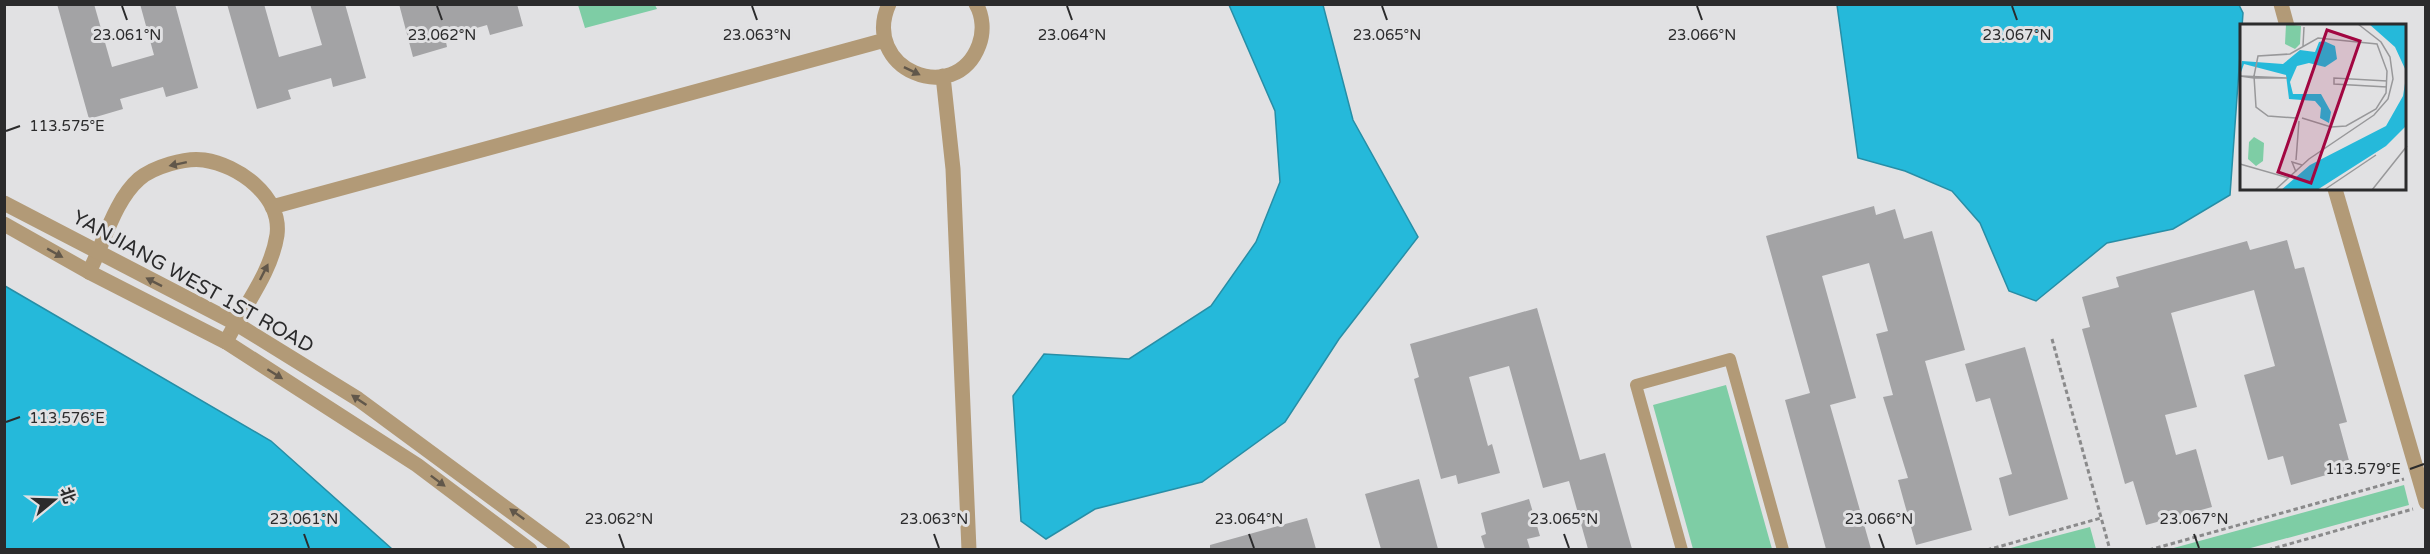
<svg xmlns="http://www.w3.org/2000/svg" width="2430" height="554" viewBox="0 0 2430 554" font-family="'Varela Round','Noto Sans SC',sans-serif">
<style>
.green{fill:#7ecda5}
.water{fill:#25b9da;stroke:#278ea6;stroke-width:1.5}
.building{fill:#a3a3a5}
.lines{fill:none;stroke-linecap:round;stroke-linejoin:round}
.path{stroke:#8a8a8b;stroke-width:3;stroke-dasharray:4.5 3;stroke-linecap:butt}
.pedestrian{stroke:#b29a77;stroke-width:12}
.minor{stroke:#b29a77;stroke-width:15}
.tertiary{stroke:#b29a77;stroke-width:15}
.oneway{fill:#61574a}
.ticks{fill:none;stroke:#2b2b2c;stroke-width:2}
.labels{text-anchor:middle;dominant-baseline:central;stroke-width:6;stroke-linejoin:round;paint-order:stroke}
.street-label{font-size:20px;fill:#2b2b2c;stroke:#e1e1e3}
.inset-road{fill:none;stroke:#98989a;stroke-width:1.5}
.view{fill:#a20641;fill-opacity:0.15;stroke:#a20641;stroke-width:3}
.inset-edge{fill:none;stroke:#2b2b2c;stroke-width:3}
.ticks-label{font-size:15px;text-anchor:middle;fill:#2b2b2c;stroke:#e1e1e3;stroke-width:6;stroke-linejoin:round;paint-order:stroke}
</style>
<rect width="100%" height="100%" fill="#e1e1e3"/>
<path class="green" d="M 578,5 L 655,5 L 657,9 L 585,28 Z
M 1726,385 L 1772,549 L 1693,549 L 1653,405 Z
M 2404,485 L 2409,505 L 2247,549 L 2170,549 Z
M 2090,527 L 2096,549 L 2007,549 Z"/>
<path class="water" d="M 1229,5 L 1323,5 L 1353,120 L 1418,237 L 1339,339 L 1285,422 L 1202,482 L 1095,509 L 1046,539 L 1021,521 L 1013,396 L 1044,354 L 1129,359 L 1211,306 L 1256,242 L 1280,182 L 1275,111 Z
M 1837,5 L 2239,5 L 2243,13 L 2230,195 L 2173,229 L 2107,243 L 2036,301 L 2009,291 L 1980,223 L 1952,191 L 1905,171 L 1858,158 Z
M 5,286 L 271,441 L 392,549 L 5,549 Z"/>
<path class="building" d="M 57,4 L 94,4 L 112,67 L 154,55 L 140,4 L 175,4 L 198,88 L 166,97 L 163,87 L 120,99 L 123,109 L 89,119 Z
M 227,4 L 264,4 L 279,57 L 322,45 L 310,4 L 345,4 L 366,78 L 333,87 L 331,78 L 288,90 L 291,99 L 257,109 Z
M 399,4 L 517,4 L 523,26 L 490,35 L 487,25 L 445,37 L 447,47 L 413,57 Z
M 1874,206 L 1876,215 L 1895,209 L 1904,239 L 1932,231 L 1965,350 L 1925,361 L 1972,530 L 1916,545 L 1898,480 L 1908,478 L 1883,397 L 1893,395 L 1876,334 L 1888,331 L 1869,263 L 1822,276 L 1856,398 L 1830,405 L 1871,549 L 1826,549 L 1785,400 L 1810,393 L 1766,236 Z
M 2287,240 L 2295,269 L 2304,267 L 2347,422 L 2339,424 L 2351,468 L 2291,485 L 2283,456 L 2268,460 L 2244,375 L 2275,366 L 2254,290 L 2171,313 L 2197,407 L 2165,415 L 2176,455 L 2196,449 L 2212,507 L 2146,525 L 2133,481 L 2125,484 L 2082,329 L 2090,327 L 2082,297 L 2119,287 L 2116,277 L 2247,241 L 2250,250 Z
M 1537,308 L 1580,460 L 1605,453 L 1632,549 L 1588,549 L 1569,481 L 1543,488 L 1509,366 L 1469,377 L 1488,446 L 1492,444 L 1500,473 L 1458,484 L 1456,475 L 1441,479 L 1414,379 L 1419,377 L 1410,344 Z
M 2025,347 L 2068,499 L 2009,516 L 1999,478 L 2012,474 L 1990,398 L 1976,402 L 1965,364 Z
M 1419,479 L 1438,549 L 1381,549 L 1365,494 Z
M 1529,499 L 1540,536 L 1527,539 L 1530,549 L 1485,549 L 1481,536 L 1486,534 L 1481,513 Z
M 1307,518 L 1316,549 L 1210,549 L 1210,545 Z"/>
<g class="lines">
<path class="path" d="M 2052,339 L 2110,550
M 1987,550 L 2101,518
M 2149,550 L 2404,479
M 2268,550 L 2413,509"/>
<path class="pedestrian" d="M 1682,550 L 1636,385 L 1730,359 L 1783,550"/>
<path class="minor" d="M 889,4 C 860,68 955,109 979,45 C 984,32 983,16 976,4
M 2281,4 L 2287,26
M 943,76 L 953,169 L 969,550
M 2335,189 L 2426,502
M 272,207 L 885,40
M 89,272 C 104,243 114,201 139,179 C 153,167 186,157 204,160 C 238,165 282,196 277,235 C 271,274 243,307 226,342"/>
<path class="tertiary" d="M 4,203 L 235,323 L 358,399 L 563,550
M 4,224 L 89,272 L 226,342 L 417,465 L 530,550"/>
</g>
<defs><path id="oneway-solid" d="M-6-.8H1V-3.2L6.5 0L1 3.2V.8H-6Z" transform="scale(1.5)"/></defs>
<g class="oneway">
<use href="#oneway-solid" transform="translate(912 71) rotate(26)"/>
<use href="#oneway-solid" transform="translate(178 164) rotate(168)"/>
<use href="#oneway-solid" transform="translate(55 253) rotate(29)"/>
<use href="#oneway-solid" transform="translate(264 272) rotate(-63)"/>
<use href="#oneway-solid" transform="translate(154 282) rotate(-153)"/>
<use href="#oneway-solid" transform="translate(275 374) rotate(32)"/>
<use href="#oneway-solid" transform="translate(359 400) rotate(-146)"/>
<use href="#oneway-solid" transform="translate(438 481) rotate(37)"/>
<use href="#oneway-solid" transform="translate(517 514) rotate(-144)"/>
</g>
<path class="ticks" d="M 122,6 L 127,20M 437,6 L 442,20M 752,6 L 757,20M 1067,6 L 1072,20M 1382,6 L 1387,20M 1697,6 L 1702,20M 2012,6 L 2017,20M 6,131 L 20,126M 6,422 L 20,417M 2410,469 L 2424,464M 304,534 L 309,548M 619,534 L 624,548M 934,534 L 939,548M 1249,534 L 1254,548M 1564,534 L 1569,548M 1879,534 L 1884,548M 2194,534 L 2199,548"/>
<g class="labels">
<g class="street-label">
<text transform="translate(193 282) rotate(29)">YANJIANG WEST 1ST ROAD</text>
</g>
</g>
<g transform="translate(2240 24)">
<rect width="166" height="166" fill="#e1e1e3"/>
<path d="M 46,0 L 61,2 L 60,20 L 55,25 L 45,20 ZM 14,113 L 24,119 L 23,137 L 16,142 L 8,135 L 9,118 Z" fill="#7ecda5"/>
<path d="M 129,0 L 166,0 L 166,47 L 155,23 ZM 84,17 L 95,22 L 97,35 L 85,43 L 69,39 L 57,42 L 50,58 L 53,70 L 81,70 L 91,88 L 89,99 L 80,94 L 81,84 L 75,77 L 49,75 L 46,51 L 4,40 L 0,51 L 2,37 L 43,40 L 60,26 L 75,28 L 79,18 ZM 166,53 L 166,102 L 146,122 L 77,166 L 41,166 L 70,141 L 146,102 L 163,72 Z" fill="#25b9da"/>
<path class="inset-road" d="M 63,22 L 64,3M 0,52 L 14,54 L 47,54 L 1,52M 147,63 L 94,60 L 94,54 L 147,57M 56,94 L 28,92 L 16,83 L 14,52 L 18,32 L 50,30 L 78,14 L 137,20 L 147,47 L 146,69 L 136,85 L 106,102 L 91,103 L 62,94M 56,136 L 59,97M 0,140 L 49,154M 56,148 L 52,138 L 62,141M 35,166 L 69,135 L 134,91 L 148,75 L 153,55 L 150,33 L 141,18 L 118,0M 84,166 L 136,131M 132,166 L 167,122"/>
<path class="view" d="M 87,6 L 120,17 L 71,159 L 38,148 Z"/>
<rect width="166" height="166" class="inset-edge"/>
</g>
<g class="ticks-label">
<text x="127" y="40">23.061°N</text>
<text x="442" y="40">23.062°N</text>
<text x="757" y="40">23.063°N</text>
<text x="1072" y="40">23.064°N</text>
<text x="1387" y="40">23.065°N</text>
<text x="1702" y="40">23.066°N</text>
<text x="2017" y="40">23.067°N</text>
<text x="67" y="131">113.575°E</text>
<text x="67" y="423">113.576°E</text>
<text x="2363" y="474">113.579°E</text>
<text x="304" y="524">23.061°N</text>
<text x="619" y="524">23.062°N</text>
<text x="934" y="524">23.063°N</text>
<text x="1249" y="524">23.064°N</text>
<text x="1564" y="524">23.065°N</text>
<text x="1879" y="524">23.066°N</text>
<text x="2194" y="524">23.067°N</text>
</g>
<rect width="2430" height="554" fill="none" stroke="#2b2b2c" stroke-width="12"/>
<g transform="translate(54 500) rotate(71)" stroke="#e1e1e3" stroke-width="4.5" paint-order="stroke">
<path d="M0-4.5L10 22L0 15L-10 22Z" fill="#2b2b2c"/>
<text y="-9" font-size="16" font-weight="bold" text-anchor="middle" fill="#2b2b2c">北</text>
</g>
</svg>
